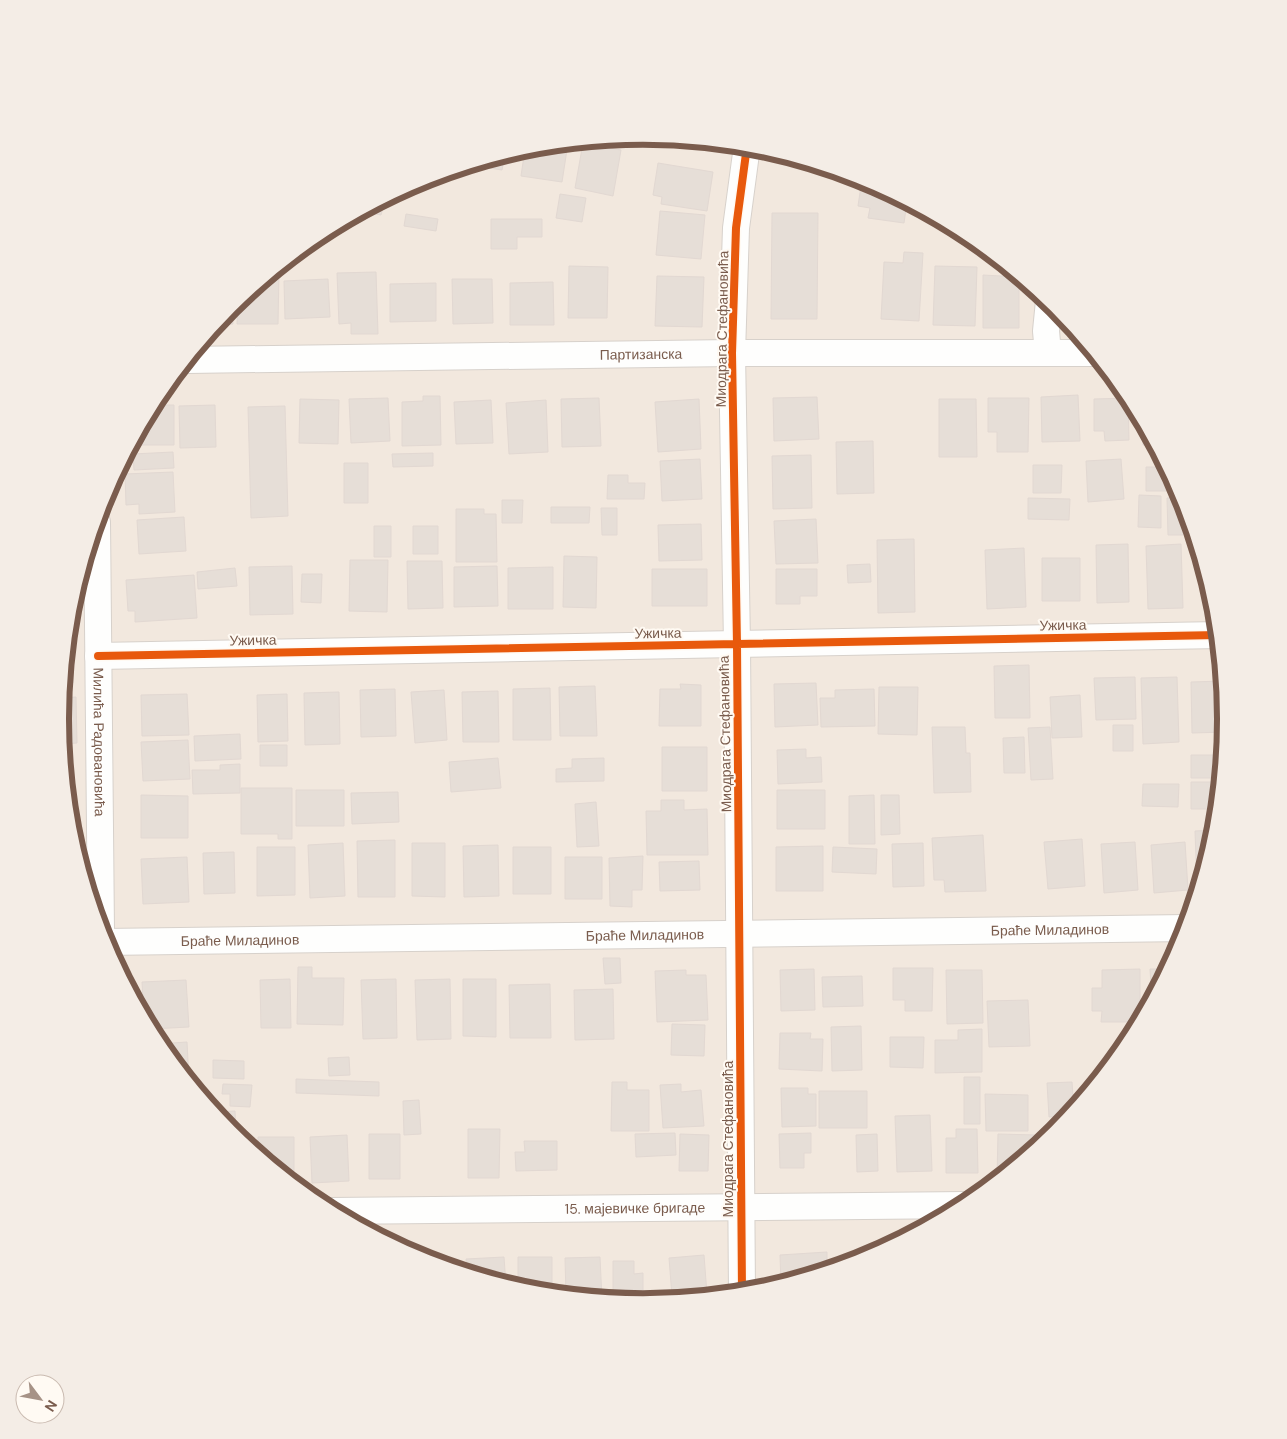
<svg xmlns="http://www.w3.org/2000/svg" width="1287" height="1439" viewBox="0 0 1287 1439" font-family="'DM Sans',sans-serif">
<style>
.residential{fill:#f2e8de}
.building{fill:#e6ded7;stroke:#e2d8d2}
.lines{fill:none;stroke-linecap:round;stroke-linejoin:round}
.minor-casing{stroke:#d7d1cb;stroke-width:28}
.minor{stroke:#fefefd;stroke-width:26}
.cycleway-casing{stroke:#fffaf3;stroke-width:11}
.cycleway{stroke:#e8590c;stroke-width:8}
.labels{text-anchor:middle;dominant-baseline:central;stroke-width:4;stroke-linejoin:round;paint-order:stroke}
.street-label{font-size:14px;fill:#7a5c4d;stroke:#fffaf3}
.rim{fill:none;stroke:#7a5c4d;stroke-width:6}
</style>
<rect width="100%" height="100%" fill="#f9f5f0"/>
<path class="residential" d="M61 720a582 582 0 1 1 1164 0a582 582 0 1 1-1164 0Z"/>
<path class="building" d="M 568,143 L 562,182 L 521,176 L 525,149 Z
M 583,143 L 621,150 L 613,196 L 575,188 Z
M 505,155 L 502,170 L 470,165 Z
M 658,163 L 713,172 L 707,211 L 661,204 L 662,197 L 653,195 Z
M 862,179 L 907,202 L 904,223 L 868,218 L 870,208 L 858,206 Z
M 560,194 L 586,198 L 582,222 L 556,218 Z
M 385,200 L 381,215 L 366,212 L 366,209 Z
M 660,211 L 705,215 L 701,259 L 656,255 Z
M 772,213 L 818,213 L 817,319 L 771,319 Z
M 406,214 L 438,219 L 436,231 L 404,226 Z
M 491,219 L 542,219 L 542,237 L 517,237 L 517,249 L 491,249 Z
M 904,252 L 923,253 L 919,321 L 881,319 L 884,262 L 903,263 Z
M 569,266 L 608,267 L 607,318 L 568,318 Z
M 935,266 L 977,267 L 975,326 L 933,325 Z
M 274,272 L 279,272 L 278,324 L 237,324 L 238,301 Z
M 376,272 L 378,334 L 351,334 L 351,323 L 339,324 L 337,273 Z
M 983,275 L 1019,277 L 1019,328 L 983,328 Z
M 657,276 L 704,277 L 702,327 L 655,326 Z
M 328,279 L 330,317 L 285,319 L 284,281 Z
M 452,279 L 492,279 L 493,323 L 453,324 Z
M 553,282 L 554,325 L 510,325 L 510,283 Z
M 436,283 L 436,321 L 390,322 L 390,284 Z
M 232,306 L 233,324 L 216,325 L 231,307 Z
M 1078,395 L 1080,441 L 1042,442 L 1041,397 Z
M 423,396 L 440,396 L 441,445 L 402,446 L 402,402 L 423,401 Z
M 817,397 L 819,439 L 774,441 L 773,398 Z
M 388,398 L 390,441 L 351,443 L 349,399 Z
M 599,398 L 601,446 L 562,447 L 561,399 Z
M 988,398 L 1029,398 L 1028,452 L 997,452 L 997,432 L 988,432 Z
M 1128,398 L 1129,440 L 1105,441 L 1104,431 L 1094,431 L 1094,399 Z
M 300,399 L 339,400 L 338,444 L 299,443 Z
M 699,399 L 701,449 L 658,452 L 655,402 Z
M 939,399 L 976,399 L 977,457 L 939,457 Z
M 491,400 L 493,443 L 456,444 L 454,402 Z
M 546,400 L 548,452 L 509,454 L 506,403 Z
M 153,405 L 174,405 L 174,445 L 137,445 L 137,435 Z
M 215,405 L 216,447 L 180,448 L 179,406 Z
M 285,406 L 288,516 L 251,518 L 248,407 Z
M 1143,422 L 1155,445 L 1143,445 Z
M 873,441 L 874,493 L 837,494 L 836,442 Z
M 173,452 L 174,468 L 134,470 L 133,454 Z
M 433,453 L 433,466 L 393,467 L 392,454 Z
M 811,455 L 812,508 L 773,509 L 772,456 Z
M 700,459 L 702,499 L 662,501 L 660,461 Z
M 1121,459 L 1124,499 L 1088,502 L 1086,461 Z
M 344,463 L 368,463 L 368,503 L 344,503 Z
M 1033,465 L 1062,465 L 1061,493 L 1033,493 Z
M 1146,467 L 1167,467 L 1180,491 L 1146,491 Z
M 173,472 L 175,512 L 139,514 L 139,504 L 126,505 L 125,474 Z
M 608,475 L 628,475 L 628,483 L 645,483 L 644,499 L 607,499 Z
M 1139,495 L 1161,496 L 1161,528 L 1138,527 Z
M 1182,497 L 1183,535 L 1168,535 L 1167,498 Z
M 1028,498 L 1070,499 L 1069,520 L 1028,519 Z
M 502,500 L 523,500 L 522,523 L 502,523 Z
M 551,507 L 590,507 L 589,523 L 551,523 Z
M 601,508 L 617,508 L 617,535 L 602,535 Z
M 456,509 L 484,509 L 484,514 L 496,514 L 497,562 L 456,562 Z
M 184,517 L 186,551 L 139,554 L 137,520 Z
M 816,519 L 818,563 L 776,564 L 774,521 Z
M 701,524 L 702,560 L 659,561 L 658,525 Z
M 374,526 L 391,526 L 391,557 L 374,557 Z
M 413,526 L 438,526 L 438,554 L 413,554 Z
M 914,539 L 915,612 L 878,613 L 877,540 Z
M 1128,544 L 1129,602 L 1097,603 L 1096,545 Z
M 1181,544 L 1183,608 L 1148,609 L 1146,546 Z
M 1024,548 L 1026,607 L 987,609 L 985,550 Z
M 1200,555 L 1216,606 L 1216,609 L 1204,609 Z
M 564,556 L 597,557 L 596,608 L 563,607 Z
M 1042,558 L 1080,558 L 1080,601 L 1042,601 Z
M 350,560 L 388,560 L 387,612 L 349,611 Z
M 407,561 L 442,561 L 443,608 L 408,609 Z
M 870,564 L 871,582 L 848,583 L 847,565 Z
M 292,566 L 293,614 L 250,615 L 249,567 Z
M 497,566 L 498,606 L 454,607 L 454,567 Z
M 553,567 L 553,609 L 508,609 L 508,568 Z
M 235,568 L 237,586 L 198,589 L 197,572 Z
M 652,569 L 707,569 L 707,606 L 652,606 Z
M 776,569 L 817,569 L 817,596 L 800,596 L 800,604 L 776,604 Z
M 302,574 L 322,574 L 321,603 L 301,602 Z
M 194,575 L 197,618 L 135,622 L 135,611 L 128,611 L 126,580 Z
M 68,634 L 73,634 L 73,683 L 64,683 Z
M 1029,665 L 1030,718 L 995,718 L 994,666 Z
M 1135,677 L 1136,719 L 1096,720 L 1094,678 Z
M 1177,677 L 1179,742 L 1143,744 L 1141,678 Z
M 1223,681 L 1227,720 L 1226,732 L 1192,733 L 1191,682 Z
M 816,683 L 818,725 L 775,727 L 774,684 Z
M 680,684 L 701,685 L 701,726 L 659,726 L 660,689 L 681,689 Z
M 595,686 L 597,736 L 560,736 L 559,687 Z
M 879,687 L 918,687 L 917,735 L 878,734 Z
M 550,688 L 551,740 L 513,740 L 513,689 Z
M 395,689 L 396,736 L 361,737 L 360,690 Z
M 874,689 L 875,726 L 821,727 L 820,698 L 835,698 L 835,690 Z
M 444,690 L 447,740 L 415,743 L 411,692 Z
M 498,691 L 499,742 L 463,742 L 462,692 Z
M 339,692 L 340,744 L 305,745 L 304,693 Z
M 187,694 L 189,735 L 142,736 L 141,695 Z
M 287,694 L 288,741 L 258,742 L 257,695 Z
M 1080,695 L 1082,737 L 1052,738 L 1050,697 Z
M 76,697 L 77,743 L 62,744 L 60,720 L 62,698 Z
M 1113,725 L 1133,725 L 1133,751 L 1113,751 Z
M 932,727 L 965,727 L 966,753 L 970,753 L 971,792 L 934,793 Z
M 1050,727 L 1053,779 L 1031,780 L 1028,728 Z
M 240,734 L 241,759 L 195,761 L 194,736 Z
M 1024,737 L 1025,773 L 1004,773 L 1003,738 Z
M 188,740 L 190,779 L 143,781 L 141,742 Z
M 260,745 L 287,745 L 287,766 L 260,766 Z
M 662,747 L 707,747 L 707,791 L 662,791 Z
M 806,749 L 806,758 L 821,757 L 822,782 L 778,784 L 777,750 Z
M 1191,755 L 1224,755 L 1221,778 L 1191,778 Z
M 498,758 L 501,788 L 451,792 L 449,762 Z
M 604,758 L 604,781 L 556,782 L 556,769 L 572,768 L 572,759 Z
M 72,762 L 73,798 L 68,798 L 64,763 Z
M 240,764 L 240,793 L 193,794 L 192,770 L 220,770 L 220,765 Z
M 1191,782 L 1218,782 L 1218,809 L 1191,809 Z
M 1143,784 L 1179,784 L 1178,807 L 1142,806 Z
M 241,788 L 292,788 L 292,839 L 278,839 L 278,834 L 241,834 Z
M 296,790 L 344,790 L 344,826 L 296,826 Z
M 777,790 L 825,790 L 825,829 L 777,829 Z
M 398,792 L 399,822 L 352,824 L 351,793 Z
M 141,795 L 188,796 L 188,838 L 141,838 Z
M 874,795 L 875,844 L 849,844 L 849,796 Z
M 881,795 L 899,795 L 900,834 L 881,835 Z
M 661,800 L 684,800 L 684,810 L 707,809 L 708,855 L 647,855 L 646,811 L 661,811 Z
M 596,802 L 599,846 L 577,847 L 575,804 Z
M 1216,830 L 1200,886 L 1197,886 L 1195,831 Z
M 983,835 L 986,891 L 945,892 L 944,880 L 934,880 L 932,838 Z
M 1082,839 L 1085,886 L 1048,889 L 1044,842 Z
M 395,840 L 395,897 L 358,897 L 357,841 Z
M 1135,842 L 1138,890 L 1104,893 L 1101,844 Z
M 1185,842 L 1188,890 L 1154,893 L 1151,845 Z
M 343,843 L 345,896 L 310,898 L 308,845 Z
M 412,843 L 445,843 L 445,897 L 412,896 Z
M 923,843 L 924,886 L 893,887 L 892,844 Z
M 498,845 L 499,896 L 464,897 L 463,846 Z
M 823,846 L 823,891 L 776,891 L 776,847 Z
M 257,847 L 295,847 L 295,895 L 257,896 Z
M 513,847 L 551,847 L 551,894 L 513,894 Z
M 833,847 L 877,849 L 876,874 L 832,872 Z
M 234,852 L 235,893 L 204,894 L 203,853 Z
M 643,856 L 642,890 L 632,890 L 632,907 L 610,906 L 609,858 Z
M 187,857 L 189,902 L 143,904 L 141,859 Z
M 565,857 L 602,857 L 602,899 L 565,899 Z
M 699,861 L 700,890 L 660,891 L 659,862 Z
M 603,958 L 620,958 L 621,983 L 605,984 Z
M 298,967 L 312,967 L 312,978 L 344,978 L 343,1025 L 297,1024 Z
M 893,968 L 933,968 L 932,1011 L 905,1011 L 905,1000 L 893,1000 Z
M 814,969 L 815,1010 L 781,1011 L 780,970 Z
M 1140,969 L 1140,1022 L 1101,1022 L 1102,1011 L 1092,1011 L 1092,988 L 1102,988 L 1102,970 Z
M 1150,969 L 1169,969 L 1152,1001 Z
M 686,970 L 686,975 L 706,975 L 708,1020 L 657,1022 L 655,971 Z
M 946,970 L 982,970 L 983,1023 L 947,1024 Z
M 862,976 L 863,1006 L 823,1007 L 822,977 Z
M 290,979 L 291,1028 L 261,1028 L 260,980 Z
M 396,979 L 397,1038 L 363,1039 L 361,980 Z
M 450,979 L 451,1039 L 417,1040 L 415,980 Z
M 463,979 L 496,979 L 496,1037 L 463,1036 Z
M 186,980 L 189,1027 L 151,1029 L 144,1017 L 142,982 Z
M 550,984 L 551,1038 L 510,1038 L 509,985 Z
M 613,989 L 614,1039 L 575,1040 L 574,990 Z
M 1028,1000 L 1030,1046 L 989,1047 L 987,1001 Z
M 672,1024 L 705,1025 L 704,1056 L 671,1055 Z
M 861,1026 L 862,1070 L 832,1071 L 831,1027 Z
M 982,1029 L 982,1072 L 935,1073 L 935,1040 L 958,1040 L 958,1030 Z
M 780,1033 L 811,1033 L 810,1039 L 823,1039 L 822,1071 L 779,1069 Z
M 890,1037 L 924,1037 L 923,1068 L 890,1067 Z
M 187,1042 L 189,1081 L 158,1044 Z
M 349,1057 L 350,1075 L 329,1076 L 328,1058 Z
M 213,1060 L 244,1061 L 244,1079 L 213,1078 Z
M 964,1077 L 980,1077 L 980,1124 L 964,1124 Z
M 296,1079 L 379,1082 L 379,1096 L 296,1093 Z
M 612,1082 L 627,1082 L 627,1090 L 649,1090 L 649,1131 L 611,1131 Z
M 1072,1082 L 1074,1110 L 1069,1116 L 1049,1117 L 1047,1083 Z
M 223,1084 L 252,1085 L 250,1107 L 230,1106 L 230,1094 L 222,1094 Z
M 681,1084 L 681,1092 L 701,1090 L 704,1126 L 663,1128 L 660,1085 Z
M 781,1088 L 808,1088 L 808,1094 L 816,1094 L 816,1126 L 782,1127 Z
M 819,1091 L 867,1091 L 867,1128 L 819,1128 Z
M 985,1094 L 1028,1095 L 1028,1131 L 986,1131 Z
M 419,1100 L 421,1134 L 404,1135 L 403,1101 Z
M 235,1111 L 236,1133 L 232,1133 L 214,1112 Z
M 930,1115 L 932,1171 L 897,1172 L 895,1116 Z
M 468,1129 L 500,1129 L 499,1178 L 468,1178 Z
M 956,1129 L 977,1129 L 978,1173 L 946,1173 L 946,1138 L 956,1138 Z
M 675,1133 L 676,1155 L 636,1157 L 635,1134 Z
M 811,1133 L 811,1153 L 804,1153 L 804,1168 L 780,1168 L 779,1134 Z
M 369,1134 L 400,1134 L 400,1179 L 369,1179 Z
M 680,1134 L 709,1135 L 708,1171 L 679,1171 Z
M 877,1134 L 878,1171 L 857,1172 L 856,1135 Z
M 998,1134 L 1036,1135 L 1035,1149 L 1001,1177 L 997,1177 Z
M 347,1135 L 349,1181 L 312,1183 L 310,1137 Z
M 258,1137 L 294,1137 L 294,1181 L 290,1181 L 258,1154 Z
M 524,1141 L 557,1141 L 557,1170 L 516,1171 L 515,1152 L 525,1152 Z
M 827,1252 L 827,1271 L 781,1285 L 780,1255 Z
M 704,1255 L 707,1294 L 672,1296 L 669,1258 Z
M 504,1257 L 506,1285 L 467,1273 L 466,1259 Z
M 518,1257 L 552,1257 L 552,1294 L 518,1288 Z
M 600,1257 L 602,1299 L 566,1295 L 565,1258 Z
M 425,1260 L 451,1260 L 451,1268 Z
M 613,1261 L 634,1261 L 634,1274 L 643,1273 L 643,1294 L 613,1294 Z"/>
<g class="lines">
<defs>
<g id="minor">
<path d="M 1048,353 L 1046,331 L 1049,301"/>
<path id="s1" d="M 187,360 L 732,353 L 1094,353"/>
<path id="s2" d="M 97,522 L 101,931"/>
<path d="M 98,656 L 1219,635"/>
<path id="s3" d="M 104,942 L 1187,928"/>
<path id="s4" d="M 331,1211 L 967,1205"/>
<path d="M 742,1293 L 737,644 L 732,353 L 736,228 L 747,146"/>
</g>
</defs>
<use href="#minor" class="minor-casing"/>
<use href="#minor" class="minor"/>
<defs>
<path id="cycleway" d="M 98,656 L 1219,635
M 742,1293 L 737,644 L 732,353 L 736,228 L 747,146"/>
</defs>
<use href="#cycleway" class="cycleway-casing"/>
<use href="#cycleway" class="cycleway"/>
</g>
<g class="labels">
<g class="street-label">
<text transform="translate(722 329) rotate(-89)">Миодрага Стефановића</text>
<text stroke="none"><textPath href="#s1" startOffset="454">Партизанска</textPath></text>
<text transform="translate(1063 625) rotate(-1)">Ужичка</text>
<text transform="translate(658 633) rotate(-1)">Ужичка</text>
<text transform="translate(253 640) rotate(-1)">Ужичка</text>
<text transform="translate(725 734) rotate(-91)">Миодрага Стефановића</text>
<text stroke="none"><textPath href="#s2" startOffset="220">Милића Радовановића</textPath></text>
<text stroke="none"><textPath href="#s3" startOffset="946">Браће Миладинов</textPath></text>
<text stroke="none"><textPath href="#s3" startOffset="541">Браће Миладинов</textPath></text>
<text stroke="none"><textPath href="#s3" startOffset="136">Браће Миладинов</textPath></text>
<text transform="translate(728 1139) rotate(-90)">Миодрага Стефановића</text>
<text stroke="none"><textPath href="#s4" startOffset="304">15. мајевичке бригаде</textPath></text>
</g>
</g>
<path d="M0 0H1287V1439H0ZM69 719a574 574 0 1 1 1148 0a574 574 0 1 1-1148 0Z" fill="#f4ede6" fill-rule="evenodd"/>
<path class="rim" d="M69 719a574 574 0 1 1 1148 0a574 574 0 1 1-1148 0Z"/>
<g transform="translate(40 1399) rotate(122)"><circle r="24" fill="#fffaf3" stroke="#cabbb1"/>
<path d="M0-4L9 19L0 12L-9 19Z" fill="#a69286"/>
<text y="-8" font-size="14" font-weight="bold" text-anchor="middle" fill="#7a5c4d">N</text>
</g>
</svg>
